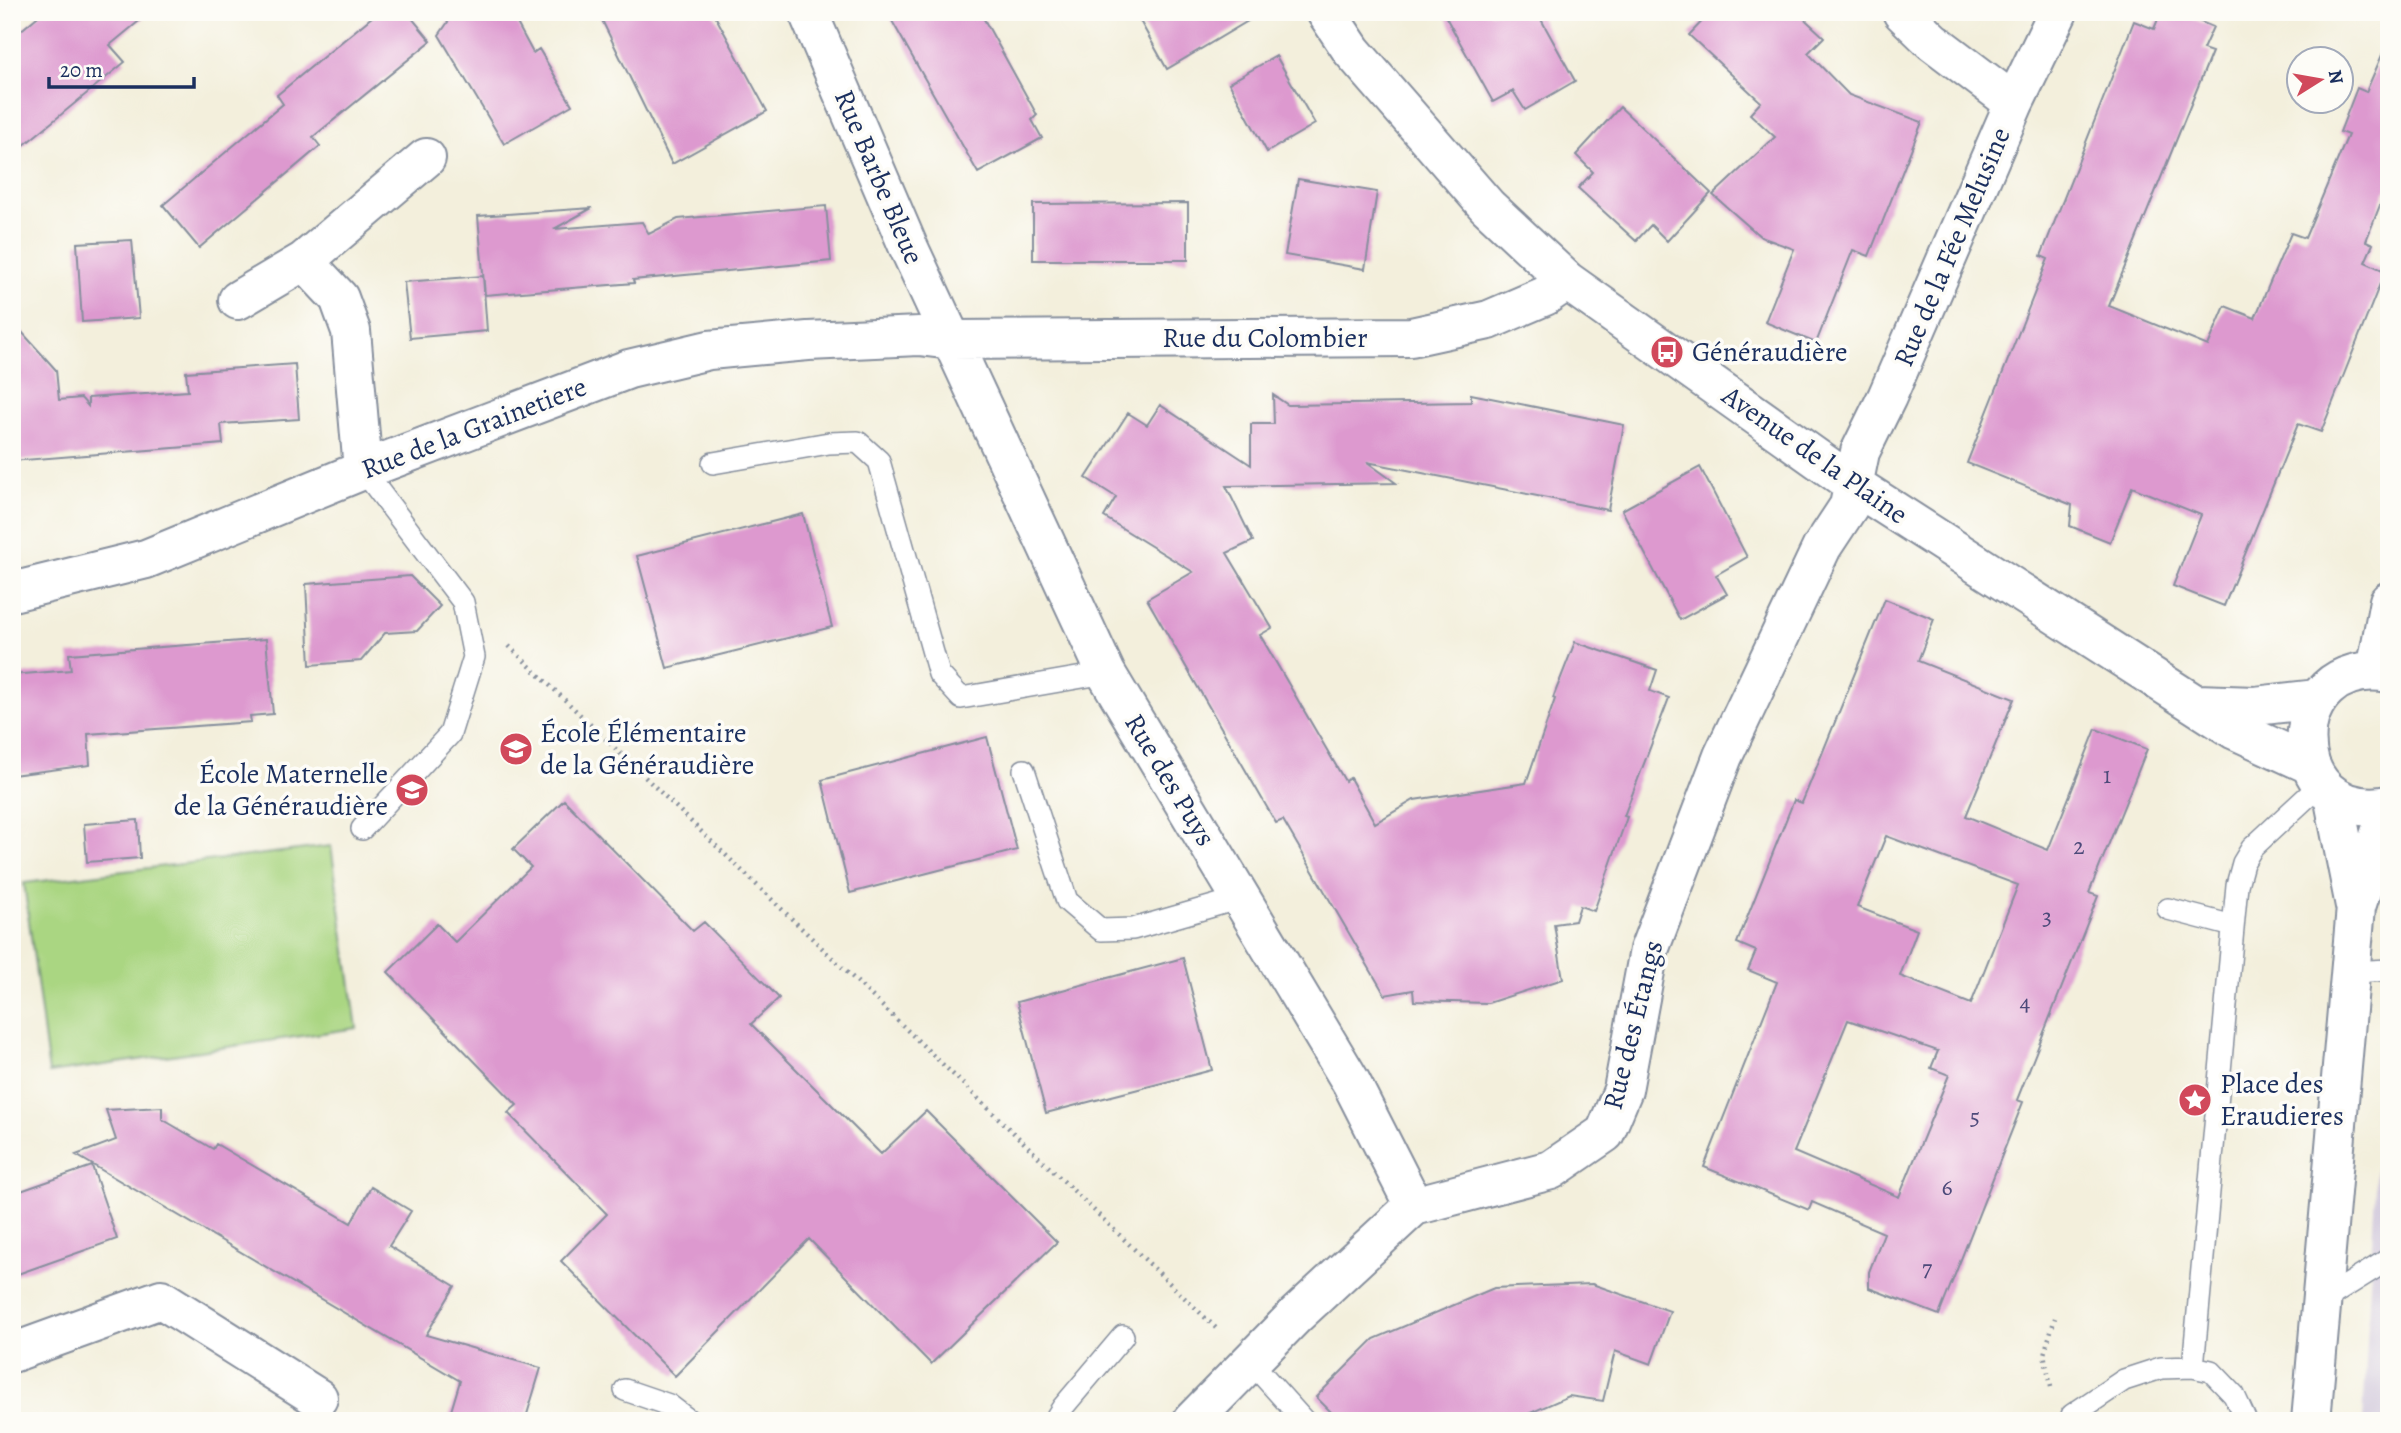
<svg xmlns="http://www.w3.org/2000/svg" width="2401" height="1433" viewBox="0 0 2401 1433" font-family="Alegreya,serif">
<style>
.industrial{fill:#c9bfd7}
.green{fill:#aad682;stroke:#628270;stroke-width:2}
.building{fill:#dd99cf;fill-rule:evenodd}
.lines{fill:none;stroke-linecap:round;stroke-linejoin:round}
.service-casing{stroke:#878f9d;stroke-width:24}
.minor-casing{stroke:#878f9d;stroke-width:42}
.path{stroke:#878f9d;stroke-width:4.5;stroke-dasharray:2 5;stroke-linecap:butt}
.service{stroke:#fff;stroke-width:21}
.minor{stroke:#fff;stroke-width:38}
.labels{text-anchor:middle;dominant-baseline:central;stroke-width:7;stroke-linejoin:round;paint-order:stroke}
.number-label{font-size:24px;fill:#4c4a7a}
.street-label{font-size:28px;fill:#1b2f5e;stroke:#fdfcf7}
.poi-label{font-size:28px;fill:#1b2f5e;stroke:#fdfcf7;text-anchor:start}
</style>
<rect width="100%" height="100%" fill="#fdfcf7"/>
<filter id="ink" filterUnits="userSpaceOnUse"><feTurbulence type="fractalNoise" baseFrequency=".0143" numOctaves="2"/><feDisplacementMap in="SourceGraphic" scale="14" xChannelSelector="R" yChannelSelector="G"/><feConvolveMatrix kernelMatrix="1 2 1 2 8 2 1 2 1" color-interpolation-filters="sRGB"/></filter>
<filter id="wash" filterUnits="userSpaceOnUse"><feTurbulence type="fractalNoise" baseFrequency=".00686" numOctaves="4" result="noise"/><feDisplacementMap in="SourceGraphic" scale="28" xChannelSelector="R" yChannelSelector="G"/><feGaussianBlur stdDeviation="1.57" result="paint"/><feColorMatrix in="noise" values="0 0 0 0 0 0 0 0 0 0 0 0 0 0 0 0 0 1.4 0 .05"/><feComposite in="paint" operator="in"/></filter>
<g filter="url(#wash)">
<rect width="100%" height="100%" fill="#f3efdc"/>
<path class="industrial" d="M 2389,914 L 2389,1421 L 2363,1421 Z"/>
<path class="green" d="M 331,846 L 357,1028 L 49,1073 L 24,883 Z"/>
<g id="blocks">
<path class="building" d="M 43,12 L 150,12 L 110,45 L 125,62 L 12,155 L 12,38 Z
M 378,12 L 407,12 L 431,41 L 313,137 L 320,146 L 199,248 L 163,205 L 283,104 L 277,95 Z
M 455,12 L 511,12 L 533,53 L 539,49 L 572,105 L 504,144 L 439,35 Z
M 598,12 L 713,12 L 767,111 L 672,164 Z
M 887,12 L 980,12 L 1037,115 L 1032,120 L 1042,138 L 978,173 Z
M 1135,12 L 1263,12 L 1167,69 Z
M 1443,12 L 1537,12 L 1575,81 L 1525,110 L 1513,91 L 1493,102 Z
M 1711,12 L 1797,12 L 1824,37 L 1808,53 L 1849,95 L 1922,122 L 1869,256 L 1853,250 L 1816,343 L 1765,322 L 1794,249 L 1761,237 L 1713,195 L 1775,137 L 1750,114 L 1761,102 L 1689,35 Z
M 2161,12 L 2177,12 L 2213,27 L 2203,49 L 2212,52 L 2109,306 L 2208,346 L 2225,306 L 2255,318 L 2291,233 L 2305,238 L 2348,135 L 2340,132 L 2357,88 L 2366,92 L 2389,39 L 2389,182 L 2366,241 L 2373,244 L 2365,262 L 2385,271 L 2321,432 L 2298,424 L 2224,606 L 2173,586 L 2201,515 L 2132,487 L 2110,542 L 2070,526 L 2072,505 L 1967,463 L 2048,259 L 2041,256 L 2134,21 L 2154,29 Z
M 1276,56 L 1315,124 L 1267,152 L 1229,83 Z
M 1620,107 L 1711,193 L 1667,241 L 1651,225 L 1636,241 L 1578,188 L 1593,172 L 1576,155 Z
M 1298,179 L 1377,192 L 1365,269 L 1285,255 Z
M 1188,203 L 1188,260 L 1033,260 L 1033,204 Z
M 826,206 L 831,261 L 633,280 L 634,283 L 485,295 L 478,216 L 592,208 L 554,229 L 642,222 L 649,234 L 678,219 Z
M 132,240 L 139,318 L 82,322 L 77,243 Z
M 483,276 L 487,331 L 410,338 L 404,282 Z
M 12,321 L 56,370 L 59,400 L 81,398 L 88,406 L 88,398 L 188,391 L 186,372 L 295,364 L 299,419 L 221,424 L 223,444 L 12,461 Z
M 1471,394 L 1624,425 L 1608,510 L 1367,462 L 1396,483 L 1226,486 L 1253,541 L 1227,553 L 1272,628 L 1260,635 L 1345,781 L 1350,778 L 1375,823 L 1414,800 L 1526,783 L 1555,699 L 1553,698 L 1575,642 L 1657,670 L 1650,691 L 1669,698 L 1624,816 L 1627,817 L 1594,911 L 1580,906 L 1575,921 L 1554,924 L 1563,979 L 1488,1003 L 1414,1001 L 1413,990 L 1385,995 L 1283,820 L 1276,823 L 1147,599 L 1193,572 L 1104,517 L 1116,497 L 1086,478 L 1128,413 L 1147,425 L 1160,405 L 1251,465 L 1251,424 L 1274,424 L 1273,395 L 1288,405 L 1471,402 Z
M 1700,467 L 1747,557 L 1716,575 L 1727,594 L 1680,620 L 1622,510 Z
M 803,514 L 832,627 L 667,668 L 637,556 Z
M 410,576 L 440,606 L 417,631 L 385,633 L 361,661 L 310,665 L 306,584 Z
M 1885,599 L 1934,619 L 1918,661 L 2014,699 L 1966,816 L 2048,850 L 2096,729 L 2147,749 L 2089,893 L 2098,896 L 2017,1100 L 2023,1102 L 1939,1315 L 1869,1288 L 1869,1272 L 1884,1233 L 1812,1202 L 1809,1210 L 1704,1167 L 1777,982 L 1748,970 L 1756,951 L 1737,943 L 1794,800 L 1802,803 ZM 1886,836 L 2018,885 L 1971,1004 L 1900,976 L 1917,930 L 1857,907 ZM 1848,1020 L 1938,1051 L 1931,1068 L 1949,1075 L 1899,1197 L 1794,1152 Z
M 266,639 L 273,714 L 250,716 L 251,722 L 88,734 L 90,765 L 12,775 L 12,675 L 71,670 L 69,654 Z
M 987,737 L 1017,850 L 850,893 L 822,780 Z
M 564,800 L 693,931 L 704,922 L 779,998 L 751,1024 L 881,1154 L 926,1111 L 1057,1242 L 931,1364 L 809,1239 L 675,1376 L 561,1261 L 607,1214 L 508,1113 L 517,1105 L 388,972 L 437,924 L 455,942 L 531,867 L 513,849 Z
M 138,820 L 140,858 L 87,862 L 84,824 Z
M 1183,958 L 1212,1070 L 1046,1113 L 1017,1002 Z
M 162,1107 L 162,1119 L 213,1149 L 216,1144 L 351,1223 L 371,1187 L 411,1211 L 389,1246 L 455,1286 L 426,1335 L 541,1368 L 525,1421 L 448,1421 L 460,1381 L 76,1155 L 116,1140 L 106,1110 Z
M 92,1166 L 117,1239 L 12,1276 L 12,1194 Z
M 1592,1284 L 1670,1311 L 1651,1364 L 1615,1351 L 1603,1401 L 1569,1396 L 1512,1421 L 1340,1421 L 1316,1397 L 1374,1339 L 1494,1288 Z"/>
</g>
</g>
<g filter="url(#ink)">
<use href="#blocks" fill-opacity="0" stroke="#878f9d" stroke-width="2"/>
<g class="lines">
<defs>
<path id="service" d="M 713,463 L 829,443 L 858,442 L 879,461 L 939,674 L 961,698 L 1106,673
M 1024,770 L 1067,901 L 1101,930 L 1133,929 L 1241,898
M 362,829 L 450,734 L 474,657 L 463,602 L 363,470
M 2168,909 L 2233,926
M 2350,972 L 2389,970
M 2322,1301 L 2389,1259
M 1250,1361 L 1304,1421
M 2193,1367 L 2211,1371 L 2234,1395 L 2246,1421
M 625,1390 L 669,1405 L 690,1421
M 2072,1415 L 2124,1380 L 2161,1368 L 2193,1367 L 2237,885 L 2243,863 L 2252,848 L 2321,784
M 1054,1421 L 1063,1407 L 1123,1336"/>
<path id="minor" d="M 808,12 L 908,246 L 1106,673 L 1351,1082 L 1414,1206
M 1326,12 L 1352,51 L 1487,206 L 1567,281 L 1854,485 L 2235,730 L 2309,764
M 1902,12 L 1932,41 L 2014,103
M 304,261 L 339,298 L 351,331 L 363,470
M 238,300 L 304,261 L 426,158
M 12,592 L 146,559 L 363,470 L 629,369 L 709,350 L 808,341 L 919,336 L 951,340 L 1411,337 L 1489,320 L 1545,296 L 1567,281
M 2376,671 L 2389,601
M 2389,673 C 2279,654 2279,825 2389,805
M 2197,704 L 2255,706 L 2317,699
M 2333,795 L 2355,906
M 12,1353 L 161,1299 L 318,1398
M 1192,1421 L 1296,1315 L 1414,1206 L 1551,1170 L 1605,1133 L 1623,1090 L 1649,950 L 1723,756 L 1822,547 L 1849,506 L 1860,452 L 1887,397 L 2014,103 L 2058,12
M 2311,1421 L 2356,907 L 2380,833 L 2389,821"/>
</defs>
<use href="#service" class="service-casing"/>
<use href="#minor" class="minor-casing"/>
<path class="path" d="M 509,646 L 1218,1330
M 2051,1387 L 2044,1354 L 2055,1318"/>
<use href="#service" class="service"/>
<use href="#minor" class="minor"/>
</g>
</g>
<defs>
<symbol id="bus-disc" viewBox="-11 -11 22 22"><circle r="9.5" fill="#d1495b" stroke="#fdfcf7"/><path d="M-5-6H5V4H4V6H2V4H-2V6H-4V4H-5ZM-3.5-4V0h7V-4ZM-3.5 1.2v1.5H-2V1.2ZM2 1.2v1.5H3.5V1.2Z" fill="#fff"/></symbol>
<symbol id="school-disc" viewBox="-11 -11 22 22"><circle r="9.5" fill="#d1495b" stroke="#fdfcf7"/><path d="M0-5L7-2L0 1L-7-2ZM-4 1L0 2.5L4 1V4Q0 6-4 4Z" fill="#fff"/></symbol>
<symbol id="sight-disc" viewBox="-11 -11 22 22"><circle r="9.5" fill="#d1495b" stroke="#fdfcf7"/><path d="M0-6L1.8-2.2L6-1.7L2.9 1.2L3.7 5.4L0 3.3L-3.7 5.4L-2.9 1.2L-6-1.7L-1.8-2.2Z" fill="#fff"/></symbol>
</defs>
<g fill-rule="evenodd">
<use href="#bus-disc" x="1648" y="333" width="38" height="38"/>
<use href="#school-disc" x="497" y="730" width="38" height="38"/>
<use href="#school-disc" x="393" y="771" width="38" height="38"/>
<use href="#sight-disc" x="2176" y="1081" width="38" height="38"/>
</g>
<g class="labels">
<g class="number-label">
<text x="2107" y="775">1</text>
<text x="2079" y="846">2</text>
<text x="2047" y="917">3</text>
<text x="2025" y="1002">4</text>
<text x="1975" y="1117">5</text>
<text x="1947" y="1187">6</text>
<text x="1927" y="1268">7</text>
</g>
<g class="street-label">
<text transform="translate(879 177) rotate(67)">Rue Barbe Bleue</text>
<text transform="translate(1952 247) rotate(-67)">Rue de la Fée Melusine</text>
<text x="1265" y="338">Rue du Colombier</text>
<text transform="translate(474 428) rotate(-21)">Rue de la Grainetiere</text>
<text transform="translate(1815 455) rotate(35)">Avenue de la Plaine</text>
<text transform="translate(1170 780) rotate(59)">Rue des Puys</text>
<text transform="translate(1633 1025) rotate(-76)">Rue des Étangs</text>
</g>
<g class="poi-label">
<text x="1692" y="352">Généraudière</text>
<text x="540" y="733">École Élémentaire<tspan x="540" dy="32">de la Généraudière</tspan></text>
<text x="388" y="774" text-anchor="end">École Maternelle<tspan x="388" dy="32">de la Généraudière</tspan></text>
<text x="2220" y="1084">Place des<tspan x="2220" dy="32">Eraudieres</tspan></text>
</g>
</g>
<rect width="2401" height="1433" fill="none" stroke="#fdfcf7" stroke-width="42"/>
<g transform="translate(2320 80) rotate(79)"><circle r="33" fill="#fdfcf7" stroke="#a3aaba" stroke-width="2"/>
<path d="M0-5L12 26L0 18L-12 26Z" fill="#d1495b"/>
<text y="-10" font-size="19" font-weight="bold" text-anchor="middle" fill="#1b2f5e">N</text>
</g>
<path d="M49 77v10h145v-10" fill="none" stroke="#1b2f5e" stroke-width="3.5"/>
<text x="60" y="77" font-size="21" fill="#1b2f5e" stroke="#fdfcf7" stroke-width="5" paint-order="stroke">20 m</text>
</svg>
